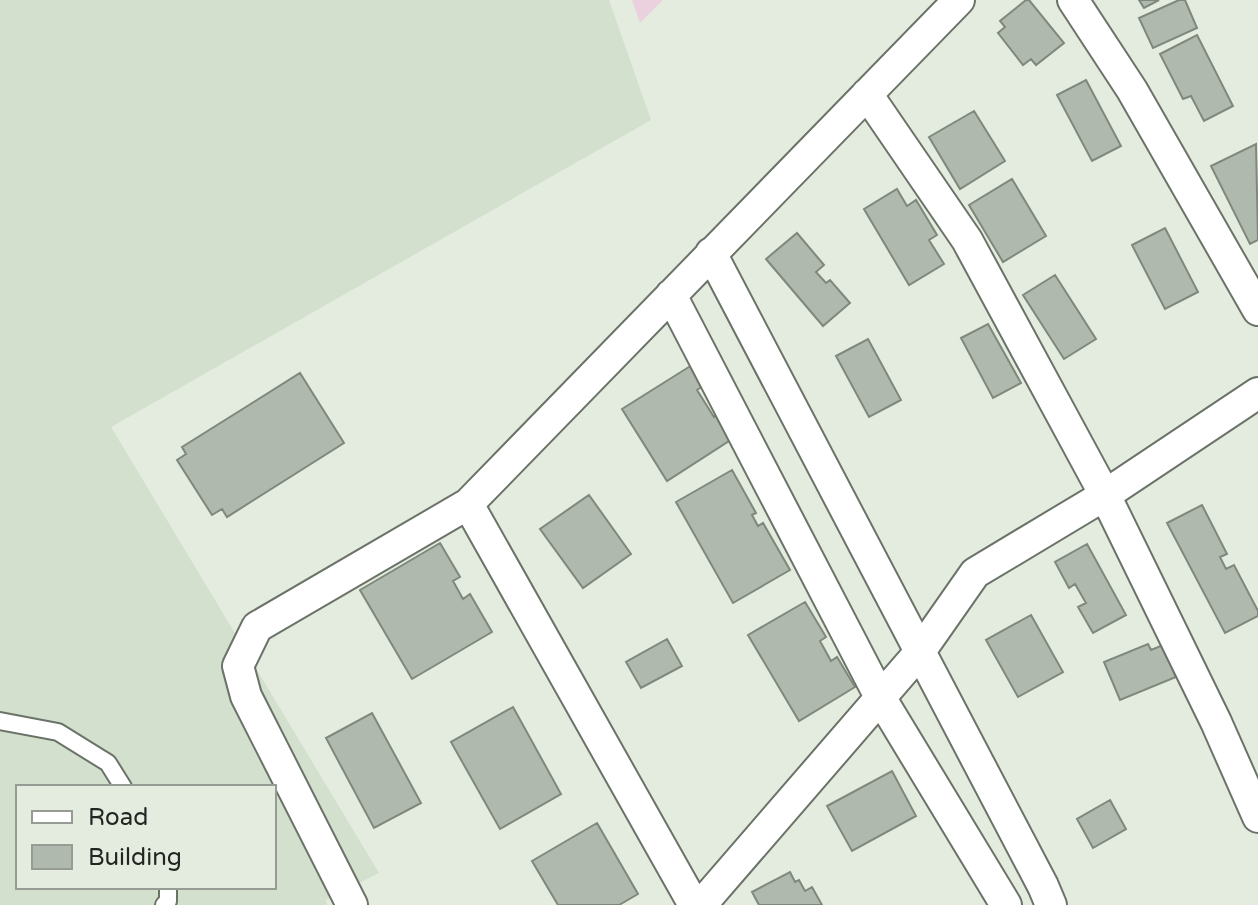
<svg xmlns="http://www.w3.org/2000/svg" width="1258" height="905" viewBox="0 0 1258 905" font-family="'Varela Round',sans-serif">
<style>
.built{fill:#d2e0cd;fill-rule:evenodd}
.green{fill:#ebd1de}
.building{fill:#b0b9ad;stroke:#7f887c;stroke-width:2}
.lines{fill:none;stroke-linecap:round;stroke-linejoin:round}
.lane-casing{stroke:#6b7368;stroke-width:20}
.street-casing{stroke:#6b7368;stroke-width:34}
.lane{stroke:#fff;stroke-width:16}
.street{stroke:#fff;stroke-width:30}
</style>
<rect width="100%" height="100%" fill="#e3ecdf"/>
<path class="built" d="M 0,0 L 609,0 L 651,120 L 111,427 L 379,873 L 326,900 L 327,905 L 0,905 ZM 18,787 L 274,787 L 274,887 L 18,887 Z"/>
<path class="green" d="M 632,0 L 663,0 L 640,23 Z"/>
<path class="building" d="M 1026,0 L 1029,0 L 1064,43 L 1036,65 L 1031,59 L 1023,65 L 998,33 L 1005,27 L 1000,21 Z
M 1139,0 L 1159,0 L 1144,8 Z
M 1179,0 L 1185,0 L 1197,28 L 1153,48 L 1139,18 Z
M 1197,35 L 1233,106 L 1204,121 L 1191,96 L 1183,99 L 1160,54 Z
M 1086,80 L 1121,146 L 1092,161 L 1057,95 Z
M 974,111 L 1005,161 L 960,189 L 929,137 Z
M 1256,144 L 1258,240 L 1250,244 L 1211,166 Z
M 1012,179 L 1046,236 L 1003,262 L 969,205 Z
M 897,189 L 907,206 L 916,200 L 937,235 L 929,240 L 944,264 L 909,285 L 864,209 Z
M 1165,228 L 1198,292 L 1165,309 L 1132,245 Z
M 797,233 L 824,265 L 816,272 L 826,283 L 830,280 L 850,303 L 823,326 L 766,259 Z
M 1055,275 L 1096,339 L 1064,359 L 1023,295 Z
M 988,324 L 1021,383 L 993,398 L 961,338 Z
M 868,339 L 901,400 L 869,417 L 836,356 Z
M 692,365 L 705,385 L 697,390 L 714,417 L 721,412 L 732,439 L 667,481 L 622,409 Z
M 300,373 L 344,443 L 227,517 L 222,509 L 212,515 L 177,460 L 186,454 L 182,447 Z
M 732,470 L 756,513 L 752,515 L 758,526 L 763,523 L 790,570 L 733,603 L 676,502 Z
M 589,495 L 631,554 L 583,588 L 540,529 Z
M 1202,505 L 1227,554 L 1220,557 L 1226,569 L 1234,565 L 1258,611 L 1258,616 L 1225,633 L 1167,523 Z
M 440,543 L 460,577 L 453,581 L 463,599 L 470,594 L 492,632 L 412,679 L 360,590 Z
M 1087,544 L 1126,615 L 1093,633 L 1078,607 L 1086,603 L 1075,584 L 1069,588 L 1055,562 Z
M 805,602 L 826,637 L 820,641 L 831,661 L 837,657 L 855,687 L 799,721 L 748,635 Z
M 1031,615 L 1063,672 L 1018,697 L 986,640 Z
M 667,639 L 682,666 L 641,688 L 626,662 Z
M 1148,644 L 1151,650 L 1163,645 L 1176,677 L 1120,700 L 1104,662 Z
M 513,707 L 561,794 L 500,829 L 451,742 Z
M 372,713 L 421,803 L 374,828 L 326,738 Z
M 892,771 L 916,816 L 852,851 L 827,806 Z
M 1110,800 L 1126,829 L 1093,848 L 1077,819 Z
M 597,823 L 638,894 L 619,905 L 558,905 L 532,861 Z
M 790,872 L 795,882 L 799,880 L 805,891 L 812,887 L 822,905 L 759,905 L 752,892 Z"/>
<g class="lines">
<defs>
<path id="lane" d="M 0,721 L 58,732 L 108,763 L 123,787
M 164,905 L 168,901 L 168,887"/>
<path id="street" d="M 1073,0 L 1132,90 L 1258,310
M 867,94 L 967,240 L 1105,495 L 1216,722 L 1258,817
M 711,253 L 1043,886 L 1051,905
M 671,295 L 880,697 L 1006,905
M 468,504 L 694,905
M 352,905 L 246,696 L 238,666 L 257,627 L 468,504 L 959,0
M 701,905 L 919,653 L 975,573 L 1105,495 L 1258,393"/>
</defs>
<use href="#lane" class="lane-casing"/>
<use href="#street" class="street-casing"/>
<use href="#lane" class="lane"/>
<use href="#street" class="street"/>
</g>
<rect x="16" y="785" width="260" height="104" fill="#e3ecdf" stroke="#969c93" stroke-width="2"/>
<rect x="32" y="811" width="40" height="12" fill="#ffffff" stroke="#969c93" stroke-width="2"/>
<text x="88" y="825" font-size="24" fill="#222521">Road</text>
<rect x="32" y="845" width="40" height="24" fill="#b0b9ad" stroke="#969c93" stroke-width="2"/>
<text x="88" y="865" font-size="24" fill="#222521">Building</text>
</svg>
